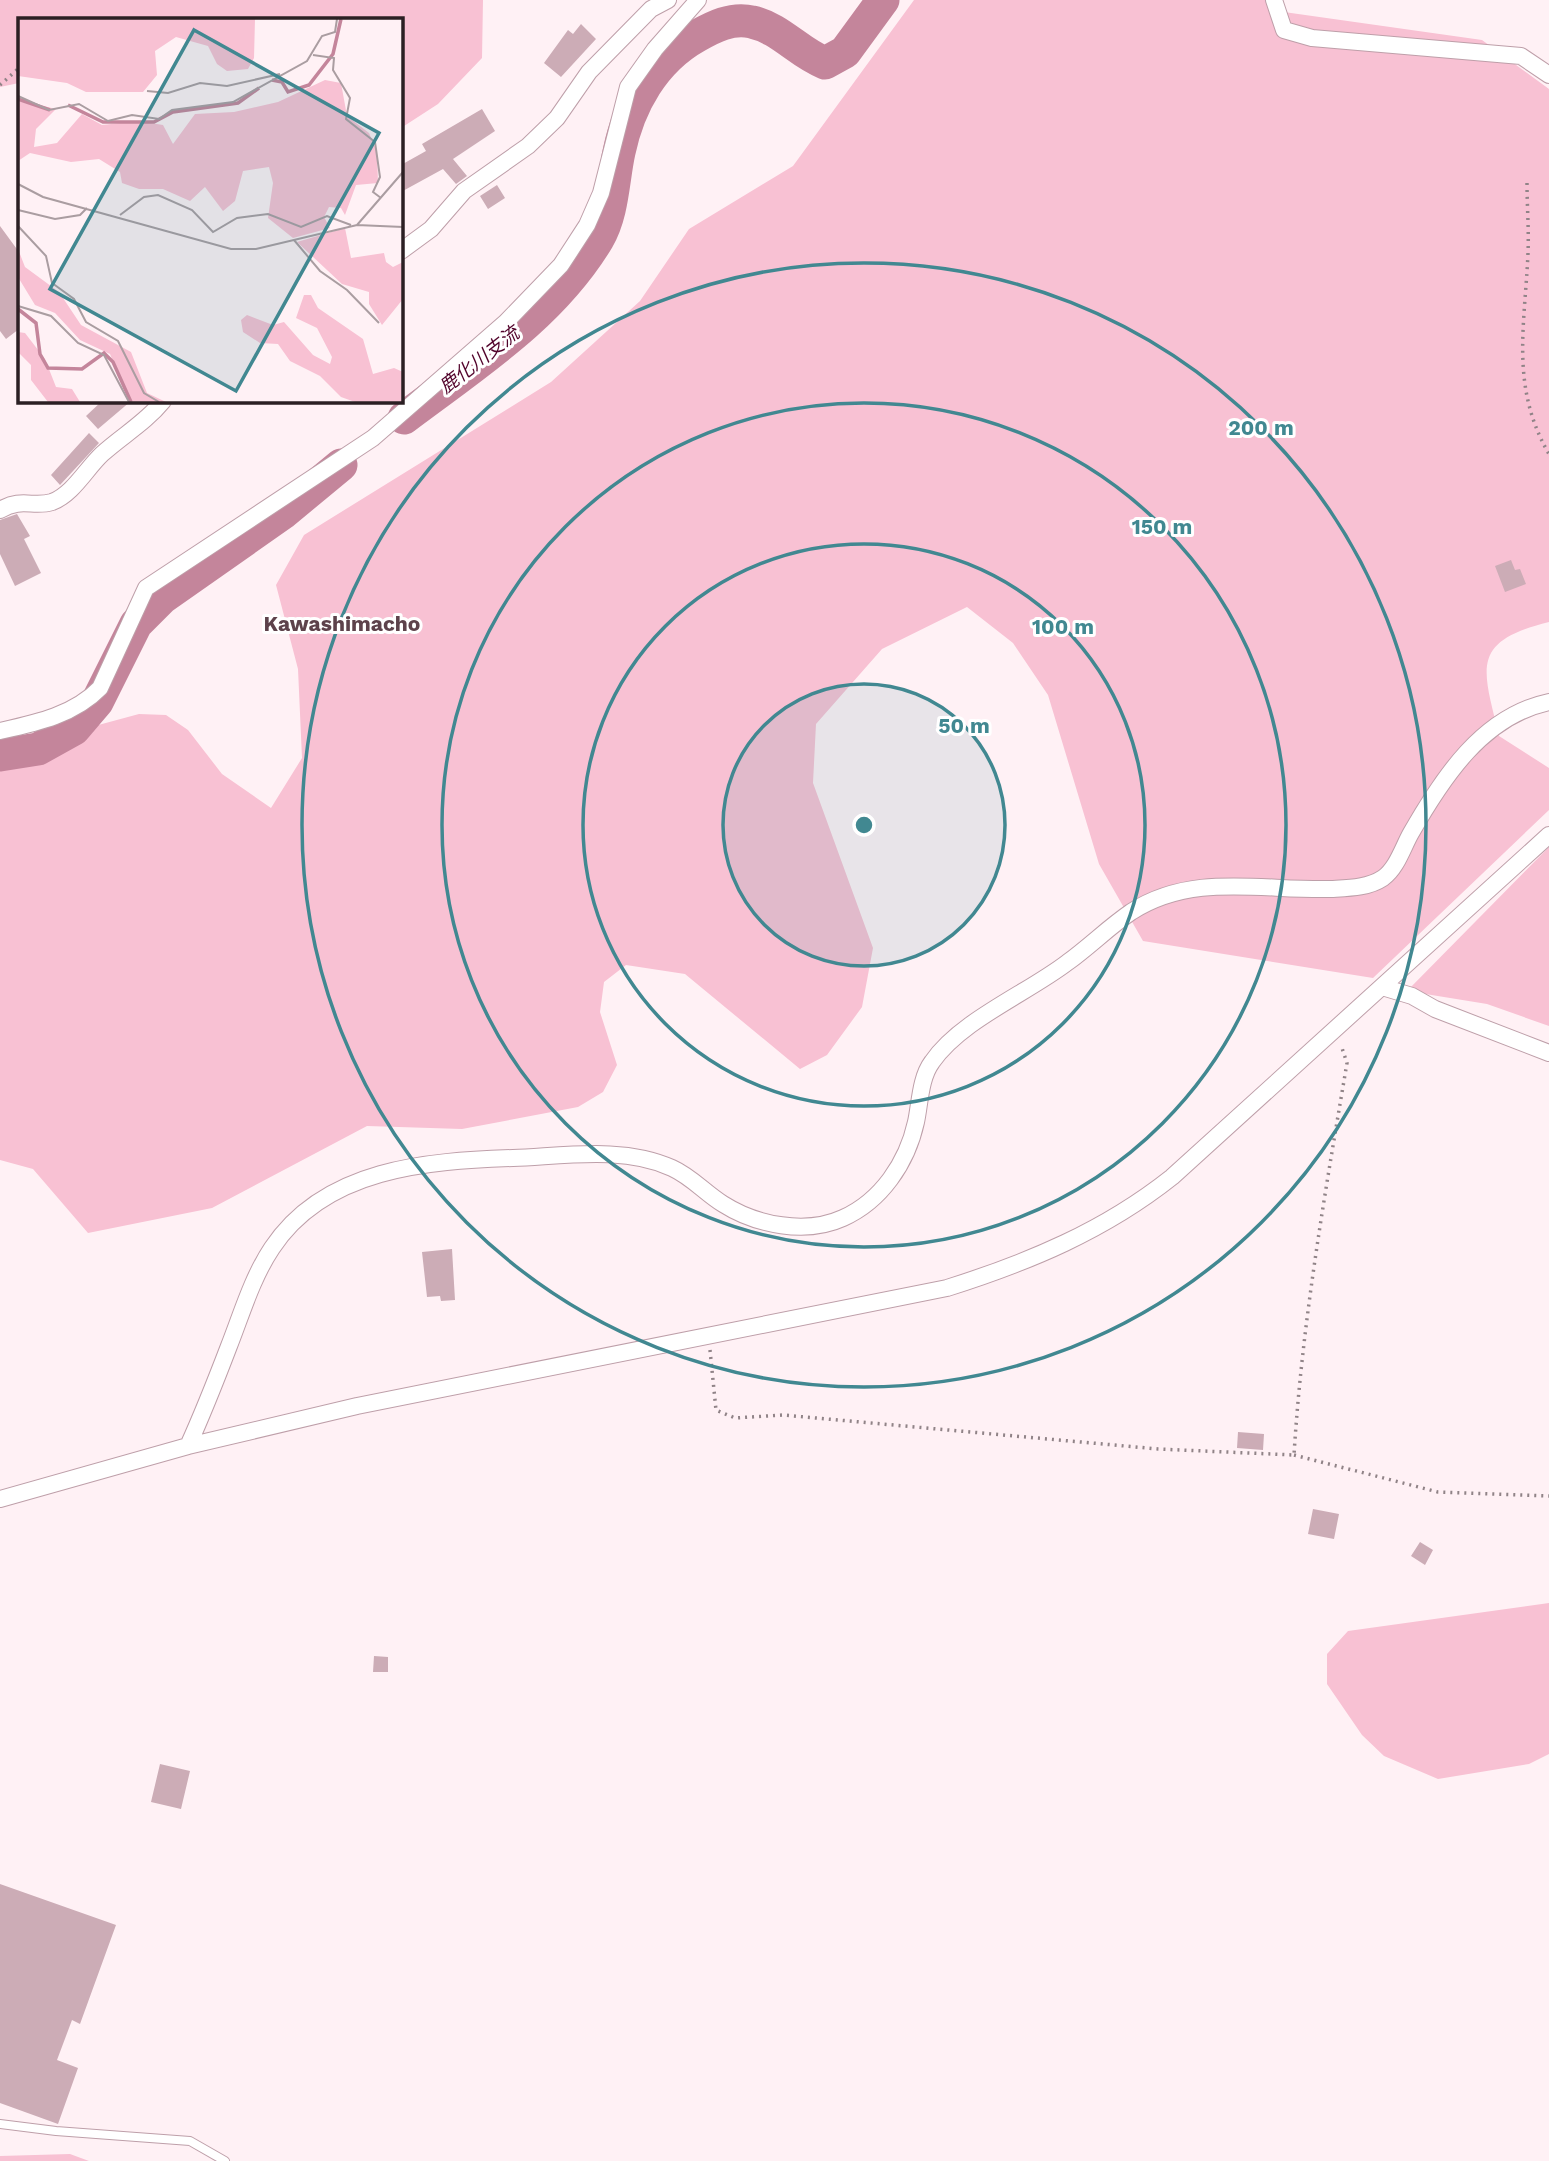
<svg xmlns="http://www.w3.org/2000/svg" width="1549" height="2161" viewBox="0 0 1549 2161" font-family="'Work Sans','Noto Sans JP',sans-serif">
<style>
.green{fill:#f8c1d3}
.lines{fill:none;stroke-linecap:round;stroke-linejoin:round}
.river{stroke:#c4859b;stroke-width:33}
.building{fill:#ccacb6}
.service-casing{stroke:#be9fa9;stroke-width:10}
.minor-casing{stroke:#be9fa9;stroke-width:18}
.path{stroke:#908387;stroke-width:3.5;stroke-dasharray:2 5;stroke-linecap:butt}
.service{stroke:#fff;stroke-width:8}
.minor{stroke:#fff;stroke-width:16}
.ring{fill:none;stroke:#418891;stroke-width:3.5}
.labels{text-anchor:middle;dominant-baseline:central;stroke-width:6;stroke-linejoin:round;paint-order:stroke}
.water-label{font-size:19px;font-style:italic;fill:#52032b;stroke:#fff}
.quarter-label{font-size:21px;font-weight:bold;fill:#5d424b;stroke:#fff}
.inset-river{fill:none;stroke:#c4859b;stroke-width:3.5}
.inset-road{fill:none;stroke:#aa9da1;stroke-width:2}
.view{fill:#418891;fill-opacity:0.15;stroke:#418891;stroke-width:3.5}
.inset-edge{fill:none;stroke:#2b1f23;stroke-width:3.5}
.centre{fill:#418891;stroke:#fff;stroke-width:3.5}
.ring-label{font-size:21px;text-anchor:middle;font-weight:bold;fill:#418891;stroke:#fff;stroke-width:6;stroke-linejoin:round;paint-order:stroke}
</style>
<rect width="100%" height="100%" fill="#fff1f5"/>
<path class="green" d="M 0,0 L 483,0 L 482,58 L 438,104 L 401,128 L 401,19 L 19,19 L 19,83 L 0,87 Z
M 914,0 L 1273,0 L 1284,12 L 1482,40 L 1549,89 L 1549,622 C 1469,642 1483,668 1499,736 L 1549,768 L 1549,810 L 1373,978 L 1143,941 L 1099,864 L 1048,695 L 1013,643 L 967,607 L 882,649 L 816,724 L 813,783 L 873,948 L 862,1007 L 827,1055 L 800,1069 L 685,974 L 626,965 L 604,982 L 600,1012 L 617,1065 L 603,1092 L 578,1107 L 462,1129 L 367,1126 L 212,1208 L 88,1233 L 33,1169 L 0,1160 L 0,764 L 54,737 L 139,714 L 166,715 L 188,730 L 222,774 L 271,808 L 302,758 L 298,669 L 276,585 L 304,535 L 551,382 L 640,301 L 689,229 L 793,166 Z
M 1549,847 L 1549,1026 L 1487,1004 L 1407,991 Z
M 1549,1603 L 1549,1754 L 1529,1764 L 1438,1779 L 1384,1756 L 1362,1735 L 1327,1684 L 1327,1654 L 1348,1631 Z
M 70,2154 L 89,2161 L 0,2161 L 0,2156 Z"/>
<g class="lines">
<path class="river" d="M 404,418 C 474,365 552,316 598,239 C 613,214 613,179 619,152 C 629,104 654,60 697,36 C 713,27 732,17 752,22 C 780,28 799,53 825,63 L 845,52 L 883,0
M 0,755 L 38,749 L 74,729 L 97,702 L 136,624 L 162,598 L 283,513 L 341,465"/>
</g>
<path class="building" d="M 581,24 L 596,39 L 561,77 L 544,63 L 568,30 L 573,34 Z
M 482,109 L 495,131 L 453,159 L 467,176 L 456,184 L 443,169 L 401,192 L 401,165 L 426,151 L 422,144 Z
M 497,185 L 505,198 L 488,209 L 480,196 Z
M 0,226 L 19,252 L 19,329 L 6,339 L 0,331 Z
M 102,401 L 131,401 L 98,429 L 86,416 Z
M 89,433 L 99,443 L 60,485 L 51,475 Z
M 17,514 L 30,536 L 24,539 L 41,573 L 15,586 L 0,554 L 0,520 Z
M 1511,560 L 1515,570 L 1520,569 L 1526,584 L 1505,592 L 1495,566 Z
M 452,1249 L 455,1300 L 441,1301 L 440,1296 L 427,1297 L 422,1252 Z
M 1238,1432 L 1264,1434 L 1263,1450 L 1237,1448 Z
M 1313,1509 L 1339,1514 L 1334,1539 L 1308,1534 Z
M 1420,1542 L 1433,1550 L 1425,1565 L 1411,1556 Z
M 374,1656 L 388,1657 L 388,1672 L 373,1672 Z
M 160,1764 L 190,1771 L 181,1809 L 151,1802 Z
M 0,1884 L 116,1925 L 80,2024 L 72,2020 L 57,2060 L 78,2068 L 58,2124 L 0,2103 Z"/>
<g class="lines">
<defs>
<path id="service" d="M 0,2124 L 56,2131 L 190,2141 L 225,2161"/>
<path id="minor" d="M 1274,0 L 1284,30 L 1312,38 L 1521,56 L 1549,75
M 401,251 L 431,229 L 464,191 L 528,146 L 557,118 L 589,72 L 651,9 L 668,0
M 0,510 C 22,497 33,508 52,502 C 73,494 86,469 102,454 C 123,435 145,423 163,401
M 0,731 C 36,723 74,715 100,688 L 146,588 L 373,438 L 506,322 L 561,265 L 587,225 L 601,193 L 628,87 L 655,49 L 698,0
M 1382,987 L 1412,996 L 1435,1009 L 1549,1053
M 188,1446 C 203,1413 216,1380 229,1346 C 242,1313 252,1278 272,1248 C 325,1168 427,1161 513,1158 C 565,1156 624,1146 672,1168 C 692,1177 705,1193 723,1204 C 756,1225 806,1235 843,1218 C 881,1201 907,1163 916,1122 C 920,1104 920,1078 932,1062 C 961,1020 1028,993 1068,962 C 1090,946 1109,927 1131,912 C 1193,872 1262,891 1331,889 C 1349,888 1368,888 1383,878 C 1397,868 1403,847 1411,833 C 1443,777 1483,716 1549,702
M 0,1499 L 188,1446 L 357,1406 L 947,1288 C 1029,1262 1104,1231 1172,1177 L 1549,835"/>
</defs>
<use href="#service" class="service-casing"/>
<use href="#minor" class="minor-casing"/>
<path class="path" d="M 0,85 L 19,68
M 1527,183 C 1527,206 1529,230 1528,253 C 1525,325 1510,387 1549,454
M 710,1350 L 716,1410 L 735,1418 L 783,1415 L 1158,1449 L 1294,1455 C 1302,1323 1325,1193 1347,1063 L 1341,1045
M 1294,1455 L 1438,1492 L 1549,1496"/>
<use href="#service" class="service"/>
<use href="#minor" class="minor"/>
</g>
<circle cx="864" cy="825" r="141" fill="#418891" fill-opacity=".12"/>
<g class="ring">
<circle cx="864" cy="825" r="141"/>
<circle cx="864" cy="825" r="281"/>
<circle cx="864" cy="825" r="422"/>
<circle cx="864" cy="825" r="562"/>
</g>
<g class="labels">
<g class="water-label">
<text transform="translate(479 360) rotate(-38)">鹿化川支流</text>
</g>
<g class="quarter-label">
<text x="342" y="623">Kawashimacho</text>
</g>
</g>
<g transform="translate(18 18)">
<rect width="385" height="385" fill="#fff1f5"/>
<path d="M 0,1 L 237,1 L 236,40 L 230,51 L 209,53 L 199,46 L 190,28 L 158,19 L 137,33 L 139,57 L 125,74 L 68,74 L 49,65 L 0,58 ZM 307,62 L 323,65 L 329,98 L 351,115 L 359,133 L 360,165 L 338,167 L 327,197 L 323,190 L 311,189 L 306,199 L 312,210 L 275,220 L 250,200 L 255,165 L 251,149 L 225,153 L 217,183 L 205,193 L 187,169 L 172,183 L 145,171 L 121,171 L 104,165 L 102,154 L 81,141 L 53,144 L 12,135 L 0,143 L 0,82 L 38,91 L 18,111 L 16,129 L 39,125 L 64,96 L 84,107 L 120,103 L 145,107 L 155,126 L 177,96 L 216,94 L 260,84 ZM 327,210 L 333,240 L 366,235 L 368,244 L 375,249 L 385,244 L 385,281 L 364,307 L 351,286 L 351,274 L 324,266 L 279,224 ZM 0,231 L 7,249 L 41,274 L 63,307 L 113,334 L 129,375 L 148,384 L 112,384 L 92,336 L 62,322 L 37,295 L 17,287 L 0,259 ZM 286,277 L 293,277 L 300,290 L 345,321 L 355,356 L 376,350 L 385,354 L 385,384 L 337,384 L 323,379 L 302,358 L 272,343 L 260,326 L 242,325 L 225,314 L 223,302 L 229,297 L 255,307 L 266,304 L 295,337 L 312,346 L 314,339 L 299,310 L 278,300 ZM 0,314 L 7,315 L 27,341 L 38,369 L 54,371 L 62,384 L 30,384 L 13,362 L 13,347 L 0,334 Z" fill="#f8c1d3"/>
<path class="inset-river" d="M 254,62 L 264,64 L 270,74 L 291,67 L 315,36 L 323,1M 0,81 L 32,92M 50,87 L 85,104 L 136,104 L 155,94 L 220,85 L 241,70M 0,291 L 18,305 L 22,336 L 30,350 L 64,351 L 86,335 L 95,344 L 113,384"/>
<path class="inset-road" d="M 295,37 L 316,40 L 315,52 L 332,80 L 328,101 L 357,124 L 362,159 L 355,174 L 363,180M 129,73 L 150,75 L 182,65 L 209,68 L 262,56M 0,78 L 31,92 L 61,86 L 90,103 L 114,97 L 141,101 L 154,92 L 215,84 L 289,43 L 304,18 L 317,14 L 319,1M 0,166 L 25,179 L 213,231 L 238,231 L 339,207 L 385,209M 0,192 L 37,201 L 62,197 L 69,190M 102,197 L 126,179 L 140,177 L 174,192 L 195,214 L 219,200 L 250,196 L 283,209 L 309,198 L 333,207M 339,207 L 385,154M 0,208 L 28,238 L 34,265 L 56,281 L 68,304 L 100,323 L 126,375 L 141,384M 276,222 L 302,253 L 329,272 L 361,305M 0,288 L 33,298 L 60,325 L 86,337 L 111,384"/>
<path class="view" d="M 176,12 L 361,115 L 218,373 L 32,271 Z"/>
<rect width="385" height="385" class="inset-edge"/>
</g>
<circle cx="864" cy="825" r="10" class="centre"/>
<g class="ring-label">
<text x="1261" y="435">200 m</text>
<text x="1162" y="534">150 m</text>
<text x="1063" y="634">100 m</text>
<text x="964" y="733">50 m</text>
</g>
</svg>
